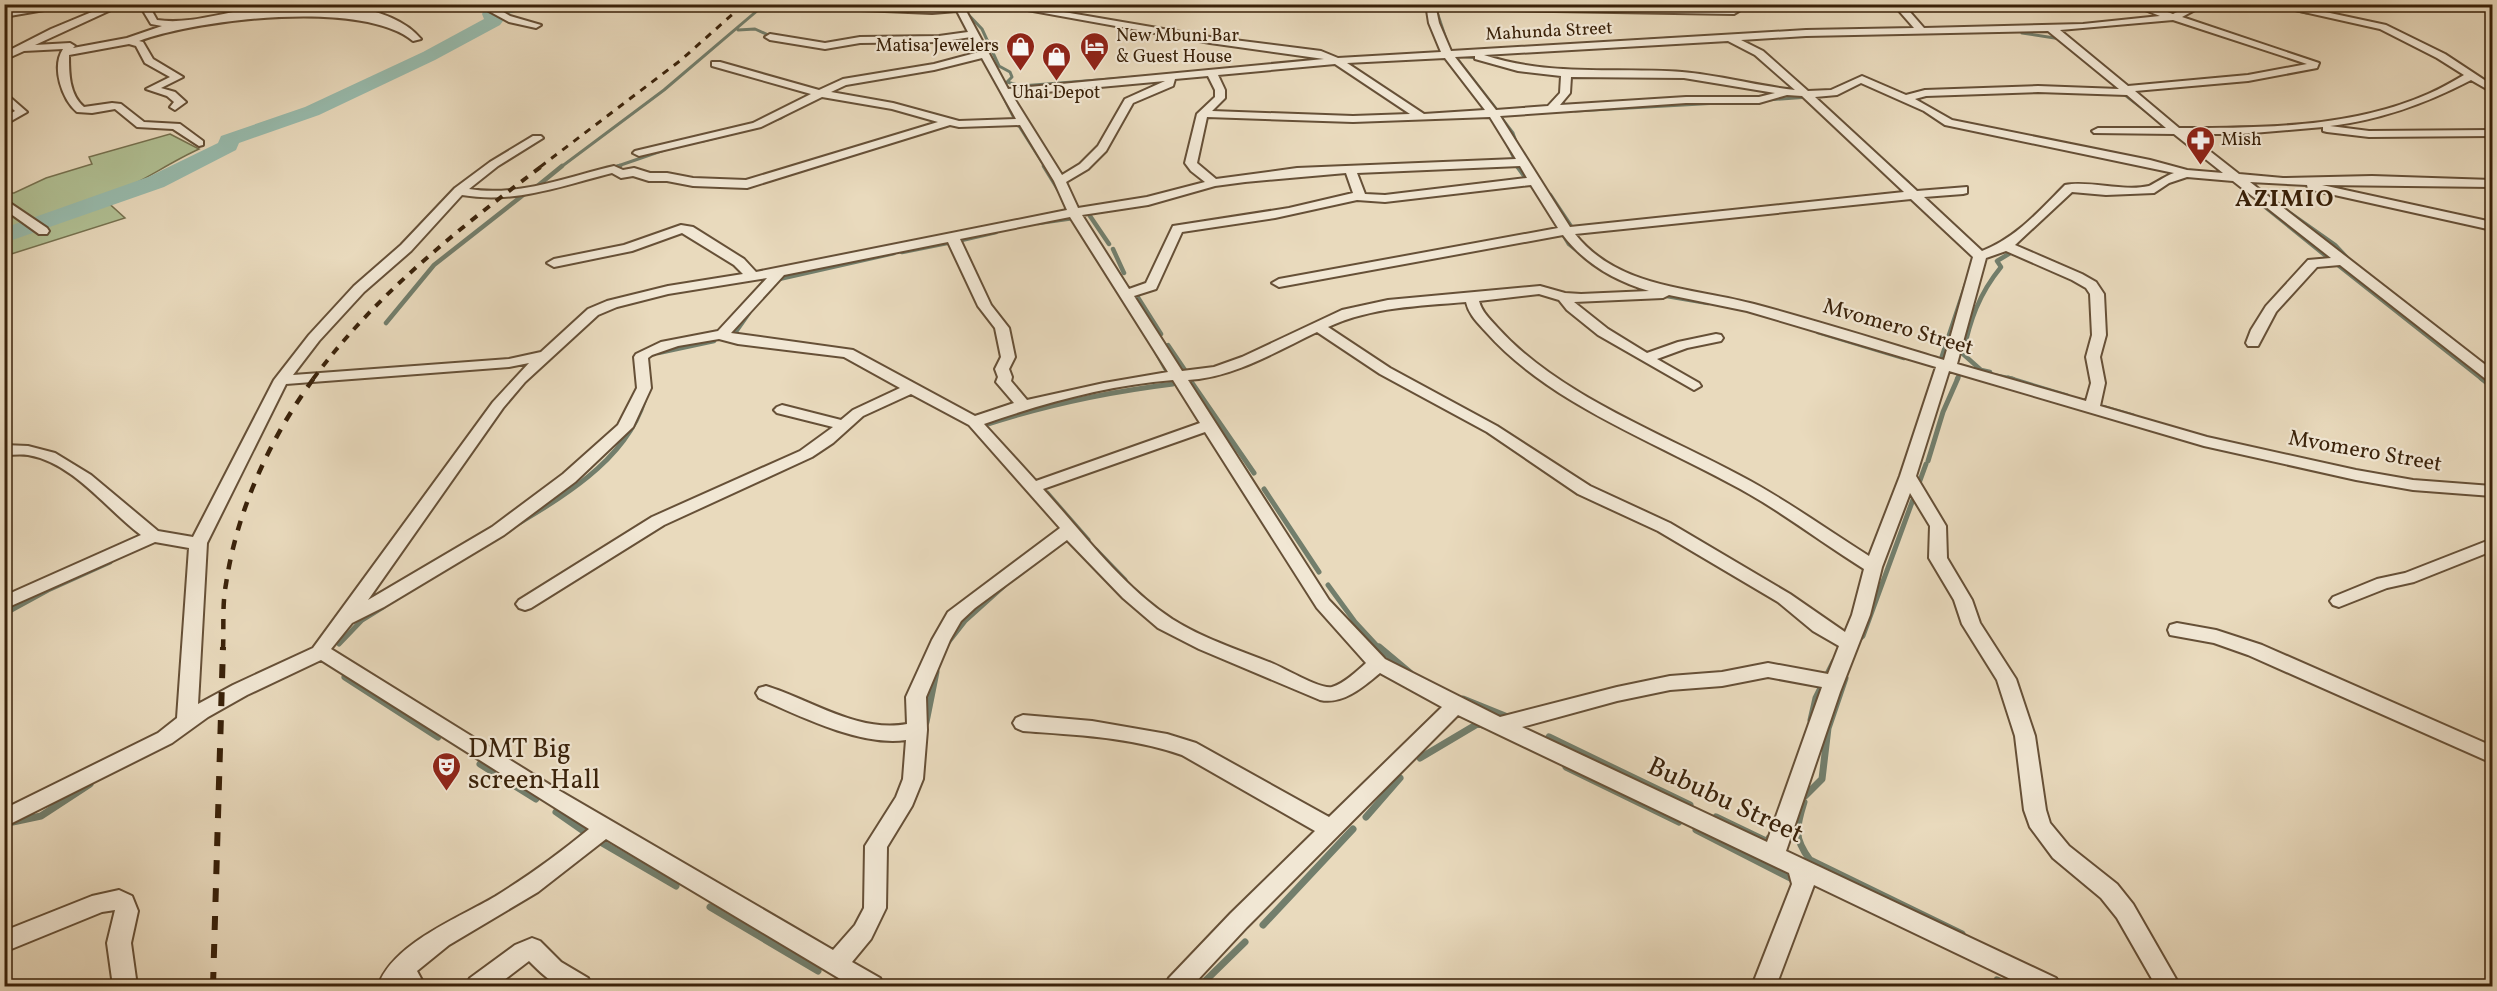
<svg xmlns="http://www.w3.org/2000/svg" width="2497" height="991" viewBox="0 0 2497 991" font-family="Vollkorn,serif">
<style>
.green{fill:#b1c195;stroke:#767250;stroke-width:1.5}
.lines{fill:none;stroke-linecap:round;stroke-linejoin:round}
.stream-far3{stroke:#727e6c;stroke-width:3}
.stream-far2{stroke:#727e6c;stroke-width:4.5}
.stream-far1{stroke:#727e6c;stroke-width:5}
.stream{stroke:#727e6c;stroke-width:7}
.river{fill:#98bbad;fill-rule:evenodd}
.minor-casing{stroke:#665037;stroke-width:4}
.minor{fill:#f1e7d4;fill-rule:evenodd}
.rail-far3{stroke:#3a220a;stroke-width:3;stroke-dasharray:7 7;stroke-linecap:butt}
.rail-far2{stroke:#3a220a;stroke-width:4;stroke-dasharray:8 8;stroke-linecap:butt}
.rail-far1{stroke:#3a220a;stroke-width:4.5;stroke-dasharray:10 10;stroke-linecap:butt}
.rail{stroke:#3a220a;stroke-width:6;stroke-dasharray:14 14;stroke-linecap:butt}
.labels{text-anchor:middle;dominant-baseline:central;stroke-width:4.5;stroke-linejoin:round;paint-order:stroke}
.far-street-label{font-size:18px;fill:#3a220a;stroke:#f1e7d4}
.far-poi-label{font-size:18px;fill:#3a220a;stroke:#f1e7d4;text-anchor:start}
.street-label{font-size:22px;fill:#3a220a;stroke:#f1e7d4}
.far-district-label{font-size:24px;font-weight:bold;letter-spacing:1.5px;fill:#3a220a;stroke:#f1e7d4}
.near-poi-label{font-size:27px;fill:#3a220a;stroke:#f1e7d4;text-anchor:start}
.near-street-label{font-size:27px;fill:#3a220a;stroke:#f1e7d4}
</style>
<rect width="100%" height="100%" fill="#e9dabd"/>
<filter id="stains"><feTurbulence type="fractalNoise" baseFrequency=".00333" numOctaves="4"/><feColorMatrix values="0 0 0 0 .2 0 0 0 0 .09 0 0 0 0 .02 0 0 0 .5 -.17"/></filter>
<radialGradient id="worn" r=".72"><stop offset=".6" stop-color="#630" stop-opacity="0"/><stop offset="1" stop-color="#630" stop-opacity=".3"/></radialGradient>
<path class="green" d="M 170,134 L 199,149 C 166,164 137,186 103,198 L 125,218 L 5,256 L 5,193 L 14,193 L 46,178 L 92,164 L 89,157 Z"/>
<g class="lines">
<path class="stream-far3" d="M 966,4 L 964,10 L 982,29 L 999,66 L 1010,72 L 1012,77 L 1007,82 L 1021,86 L 1149,76
M 2265,4 L 2307,13
M 1435,6 L 1450,51
M 2141,19 L 2182,11
M 738,30 L 755,29 L 775,38
M 2022,33 L 2061,39
M 1546,46 L 1671,38
M 1480,58 L 1455,56 L 1497,110
M 994,78 L 1014,118 L 1045,167
M 2125,95 L 2152,116
M 1767,100 L 1809,97
M 1575,111 L 1719,103
M 1509,115 L 1500,116 L 1513,133 L 1518,147
M 766,123 L 781,118 L 795,109
M 1860,139 L 1891,167
M 1505,140 L 1518,167
M 703,141 L 746,130
M 561,167 L 664,90 L 765,4
M 615,167 L 673,147"/>
<path class="stream-far2" d="M 1044,166 L 1060,192
M 1517,166 L 1530,184
M 1889,166 L 1908,183
M 611,169 L 620,166
M 535,188 L 562,166
M 1550,195 L 1572,228
M 2263,205 L 2331,260
M 2284,209 L 2335,245 L 2350,261
M 1090,216 L 1109,244
M 1038,223 L 1073,218
M 1563,234 L 1569,244 L 1579,252
M 957,241 L 996,232
M 1113,249 L 1124,273
M 902,252 L 952,242
M 2338,265 L 2482,379
M 1661,295 L 1708,303
M 1137,296 L 1161,334
M 761,299 L 779,279 L 894,253
M 386,323 L 434,265 L 527,192
M 1818,332 L 1904,358
M 739,337 L 735,333 L 749,313
M 1168,345 L 1187,373
M 1156,352 L 1171,379
M 658,353 L 714,341
M 1941,359 L 1966,284
M 1990,372 L 1981,370 L 1963,354 C 1970,320 1979,294 2001,267 L 1997,261 L 2012,252 L 2015,253
M 1987,374 L 2013,379
M 1957,379 L 1960,373 L 1966,373"/>
<path class="stream-far1" d="M 2008,378 L 2067,396
M 2481,378 L 2492,387
M 1192,383 L 1254,473
M 2102,407 L 2133,416
M 984,428 L 982,426 C 1045,405 1108,392 1173,384 L 1170,378
M 1928,461 L 1943,412 L 1958,378
M 1264,489 L 1319,572
M 1047,493 L 1088,540
M 519,523 C 571,492 634,453 647,390
M 1096,550 L 1125,580
M 1328,585 L 1355,622 L 1380,649
M 4,614 L 48,590 L 110,562
M 1857,641 L 1863,636 L 1926,464
M 339,644 L 362,620 L 383,607
M 947,644 L 965,621 L 1004,586"/>
<path class="stream" d="M 1379,647 L 1410,673
M 345,677 L 438,737
M 1463,699 L 1510,718
M 1811,720 L 1816,698 L 1834,662
M 926,722 L 936,672
M 1549,737 L 1690,805
M 1420,758 L 1479,723 L 1483,725
M 480,764 L 536,799
M 1566,767 L 1679,822
M 1805,796 L 1822,779 L 1828,728 L 1845,678
M 1804,802 C 1796,828 1793,837 1810,860 L 1962,934
M 556,812 L 589,835
M 1366,817 L 1400,778
M 1716,817 L 1768,842 L 1769,838
M 8,823 L 41,816 L 90,784
M 1696,830 L 1796,881
M 597,840 L 676,886
M 710,907 L 818,971
M 1263,925 L 1353,829
M 1997,980 L 2011,986
M 2053,980 L 2068,986
M 1200,986 L 1245,942"/>
<path class="river" d="M 505,4 L 534,4 L 532,8 L 500,16 L 503,21 L 500,25 L 435,60 L 319,115 L 239,143 L 236,150 L 164,187 L 4,243 L 4,228 L 148,177 L 218,143 L 221,136 L 305,107 L 423,52 L 484,19 L 482,14 L 484,10 Z"/>
<defs>
<path id="minor" d="M 52,4 L 79,4 L 4,17 L 4,11 Z
M 111,4 L 124,4 L 35,45 L 70,43 L 75,46 L 73,48 L 127,38 L 162,26 L 151,24 L 139,4 L 148,4 L 157,20 C 190,25 224,12 257,8 C 305,0 389,0 421,39 L 413,41 C 365,0 202,18 139,41 L 143,42 L 153,59 L 183,77 L 161,88 L 175,92 L 186,102 L 175,110 L 170,107 L 174,102 L 167,96 L 146,89 L 170,77 L 145,63 L 136,46 L 129,44 L 69,55 C 69,73 69,94 84,107 L 112,103 L 121,104 L 144,122 L 180,124 L 203,141 L 203,145 L 199,146 L 173,129 L 137,127 L 115,109 L 92,113 L 77,112 C 62,99 51,67 63,49 L 24,51 L 4,60 L 4,53 L 51,29 Z
M 485,4 L 495,4 L 495,7 L 510,16 L 541,25 L 536,28 L 509,22 L 487,10 Z
M 860,4 L 932,7 L 988,4 L 965,9 L 1008,89 L 1324,59 L 1210,43 L 994,4 L 1017,4 L 1210,37 L 1321,51 L 1338,58 L 1441,52 L 1429,23 L 1426,4 L 1734,8 L 1739,11 L 1734,14 L 1436,9 L 1439,23 L 1451,51 L 1806,30 L 1914,28 L 1893,4 L 1903,4 L 1924,28 L 2083,24 L 2160,16 L 2130,4 L 2145,4 L 2173,14 L 2193,4 L 2206,4 L 2182,17 L 2319,63 L 2317,68 L 2248,81 L 2135,91 L 2179,128 C 2261,128 2351,128 2428,94 C 2440,89 2452,82 2464,75 L 2437,58 L 2380,29 L 2268,4 L 2288,4 L 2386,25 L 2445,54 L 2492,85 L 2492,92 L 2471,80 C 2427,103 2381,120 2330,126 L 2369,131 L 2492,130 L 2492,136 L 2369,137 L 2327,132 L 2323,131 L 2323,127 L 2241,134 L 2188,134 L 2239,174 L 2283,178 L 2372,176 L 2492,180 L 2492,187 L 2322,185 L 2492,222 L 2492,230 L 2312,190 L 2308,189 L 2307,185 L 2250,182 L 2492,370 L 2492,381 L 2487,380 L 2340,265 L 2317,267 L 2276,312 L 2258,346 L 2248,346 L 2246,343 L 2251,330 L 2266,306 L 2308,260 L 2331,258 L 2233,181 L 2187,177 L 2169,183 L 2154,193 L 2106,195 L 2072,192 L 2015,245 L 2082,274 L 2096,282 L 2104,294 L 2106,335 L 2100,357 L 2105,383 L 2100,406 L 2207,437 L 2356,470 L 2413,480 L 2492,486 L 2492,496 L 2413,490 L 2356,480 L 2204,446 L 1949,371 L 1916,476 L 1946,526 L 1947,558 L 1972,600 L 1980,623 L 2016,679 L 2035,736 L 2046,810 L 2050,823 L 2069,846 L 2117,884 L 2133,904 L 2180,986 L 2156,986 L 2117,918 L 2101,898 L 2053,858 L 2030,827 L 2024,810 L 2015,736 L 1997,680 L 1962,624 L 1954,600 L 1929,558 L 1930,526 L 1910,493 L 1882,567 L 1870,615 L 1840,692 L 1786,851 L 2056,978 L 2060,986 L 2025,986 L 1814,885 L 1776,986 L 1752,986 L 1792,884 L 1789,873 L 1458,715 L 1247,927 L 1192,986 L 1165,986 L 1169,978 L 1231,913 L 1315,831 L 1182,755 C 1131,737 1076,735 1023,731 L 1016,728 L 1013,723 L 1016,718 L 1023,715 L 1092,721 L 1167,734 L 1196,743 L 1329,817 L 1442,707 L 1380,673 C 1363,687 1343,705 1320,700 L 1199,649 L 1158,628 L 1123,598 L 1067,540 L 975,608 L 961,621 L 950,640 L 926,697 L 927,730 L 923,779 L 912,806 L 887,847 L 886,908 L 871,939 L 852,962 L 880,978 L 884,986 L 852,986 L 606,839 L 538,892 L 449,945 L 417,971 L 425,986 L 378,986 C 393,943 459,918 496,896 C 528,876 560,853 589,829 L 321,660 L 247,695 L 208,717 L 172,743 L 4,827 L 4,809 L 158,733 L 177,718 L 189,548 L 155,542 L 4,609 L 4,596 L 141,535 C 106,509 74,463 28,455 C 20,454 12,455 4,455 L 4,445 L 28,446 L 55,453 L 91,475 L 158,531 L 193,537 L 274,380 L 309,335 L 354,286 L 401,245 L 455,188 L 490,162 L 533,136 L 541,136 L 543,138 L 498,166 L 469,189 C 519,197 566,177 614,166 L 623,170 L 634,168 L 650,173 L 667,173 L 693,178 L 746,180 L 938,122 L 892,109 L 822,97 L 761,127 L 639,156 L 633,153 L 635,151 L 753,123 L 811,94 L 712,66 L 712,62 L 720,62 L 819,90 L 843,79 L 934,64 L 979,52 L 971,37 L 939,42 L 860,43 L 825,49 L 770,40 L 765,37 L 770,34 L 825,43 L 860,37 L 939,36 L 968,32 L 957,11 L 932,13 L 861,10 L 856,7 ZM 2173,20 L 2307,64 L 2248,75 L 2128,86 L 2060,30 ZM 2048,31 L 2119,89 L 2038,86 L 1925,90 L 1906,95 L 1862,76 L 1831,90 L 1808,91 L 1763,51 L 1741,40 L 1806,36 ZM 1728,41 L 1755,55 L 1795,90 C 1757,86 1720,75 1682,72 C 1613,67 1551,77 1484,55 ZM 1475,56 L 1475,59 L 1518,71 L 1561,76 L 1560,93 L 1548,106 L 1496,110 L 1455,57 ZM 982,58 L 1016,119 L 959,121 L 893,103 L 831,92 L 846,85 L 934,70 ZM 1445,58 L 1485,110 L 1424,114 L 1347,63 ZM 1335,64 L 1410,114 L 1353,116 L 1212,111 L 1225,98 L 1225,90 L 1218,75 ZM 1208,76 L 1215,90 L 1215,97 L 1197,114 L 1185,163 L 1191,171 L 1205,182 L 1147,197 L 1078,208 L 1066,182 L 1088,169 L 1106,151 L 1133,103 L 1173,86 L 1175,79 ZM 1571,77 L 1684,78 L 1775,93 L 1759,97 L 1686,97 L 1560,105 L 1570,93 ZM 1165,81 L 1125,99 L 1098,146 L 1080,164 L 1062,175 L 1012,95 ZM 1861,83 L 1924,111 L 1945,125 L 2174,173 C 2165,176 2154,184 2149,186 C 2123,192 2089,180 2065,185 C 2039,211 2016,238 1982,251 L 1924,197 L 1963,194 L 1967,193 L 1967,187 L 1917,191 L 1815,97 L 1837,95 ZM 2038,92 L 2127,95 L 2166,128 L 2098,128 L 2092,131 L 2094,133 L 2174,134 L 2223,173 L 2187,170 L 2150,160 L 1952,120 L 1915,99 L 1926,96 ZM 1787,95 L 1802,96 L 1904,192 L 1570,227 L 1500,116 L 1686,103 L 1759,103 ZM 1207,117 L 1353,122 L 1490,117 L 1516,159 L 1297,168 L 1216,179 L 1197,163 ZM 950,125 L 959,127 L 1020,125 L 1054,181 L 1067,210 L 756,272 L 744,259 L 693,227 L 681,225 L 624,245 L 554,259 L 547,263 L 554,267 L 632,251 L 682,233 L 734,265 L 743,274 L 668,286 L 607,301 L 588,309 L 541,352 L 509,359 L 293,375 L 319,341 L 364,292 L 411,251 L 462,195 C 515,204 561,186 612,173 L 621,178 L 633,176 L 649,181 L 667,181 L 693,186 L 747,188 ZM 1520,166 L 1527,178 L 1385,195 L 1365,194 L 1357,173 ZM 1346,173 L 1353,193 L 1289,208 L 1173,226 L 1146,283 L 1129,289 L 1082,215 L 1148,205 L 1215,186 L 1245,182 ZM 1531,185 L 1558,228 L 1279,279 L 1272,283 L 1279,287 L 1563,235 C 1584,263 1615,281 1649,291 L 1581,294 L 1565,293 L 1540,286 L 1388,300 L 1342,310 L 1242,357 L 1214,367 L 1182,371 L 1134,296 L 1156,289 L 1182,232 L 1275,218 L 1357,200 L 1385,202 ZM 1911,199 L 1973,257 L 1944,360 C 1881,341 1818,321 1754,304 C 1691,287 1619,289 1575,234 ZM 1070,217 L 1168,372 L 1104,383 L 1027,400 L 1011,381 L 1012,377 L 1009,369 L 1015,357 L 1009,328 L 991,305 L 960,239 ZM 948,242 L 978,306 L 995,328 L 1001,357 L 995,369 L 998,377 L 996,382 L 1014,403 L 975,416 L 853,350 L 731,333 L 784,275 ZM 2006,251 L 2072,280 L 2086,288 L 2090,294 L 2092,335 L 2086,357 L 2091,383 L 2086,401 L 1957,364 L 1986,258 ZM 767,278 L 718,331 L 661,342 L 636,354 L 634,357 L 637,388 L 618,425 L 563,474 L 492,527 L 368,600 L 503,408 L 525,382 L 598,315 L 617,307 L 668,294 ZM 1539,294 L 1559,300 L 1567,310 L 1598,335 L 1694,390 L 1701,386 L 1699,383 L 1657,359 L 1687,348 L 1721,341 L 1723,338 L 1721,335 L 1716,334 L 1678,342 L 1647,353 L 1608,329 L 1574,302 L 1663,298 L 1669,295 L 1747,311 L 1936,367 L 1900,476 L 1869,556 C 1826,529 1785,499 1741,476 C 1661,433 1558,395 1497,327 C 1489,318 1482,312 1479,301 ZM 1466,302 C 1469,315 1478,323 1486,332 C 1548,402 1648,439 1729,483 C 1776,507 1819,541 1864,569 L 1852,615 L 1845,632 L 1790,594 L 1670,523 L 1590,486 L 1497,426 L 1390,368 L 1328,327 C 1372,307 1418,306 1466,302 ZM 1317,332 L 1380,374 L 1487,432 L 1578,494 L 1658,531 L 1778,602 L 1813,631 L 1839,646 L 1828,674 L 1768,663 L 1722,672 L 1670,676 L 1617,687 L 1500,717 L 1385,659 L 1329,600 L 1188,380 C 1233,378 1277,351 1317,332 ZM 719,339 L 738,344 L 844,357 L 900,388 L 853,410 L 841,420 L 782,405 L 777,407 L 774,410 L 777,413 L 833,427 L 800,451 L 652,517 L 519,600 L 516,604 L 519,608 L 525,610 L 531,608 L 664,525 L 812,457 L 833,443 L 863,416 L 911,394 L 969,425 L 1060,528 L 948,612 L 932,640 L 906,697 L 907,724 C 857,733 812,700 766,686 L 759,688 L 756,693 L 759,698 C 799,716 862,747 906,740 L 903,779 L 896,797 L 865,846 L 864,908 L 855,925 L 833,950 L 560,791 L 331,649 L 352,623 L 384,607 L 504,535 L 575,482 L 633,427 L 651,388 L 648,358 L 652,355 L 678,346 ZM 529,363 L 493,402 L 313,648 L 233,685 L 198,704 L 207,543 L 286,384 L 509,367 ZM 1173,380 L 1200,423 L 1036,481 L 984,424 C 1044,403 1109,385 1173,380 ZM 1205,432 L 1317,608 L 1366,663 C 1357,671 1345,683 1332,687 C 1320,690 1283,667 1269,662 C 1236,649 1202,638 1172,619 C 1121,585 1084,534 1043,489 ZM 1768,677 L 1822,687 L 1767,842 L 1522,727 L 1617,701 L 1670,690 L 1722,686 Z
M 2483,4 L 2492,4 L 2492,10 Z
M 4,92 L 27,112 L 4,125 L 4,117 L 15,111 L 4,101 Z
M 4,199 L 47,228 L 49,231 L 47,234 L 39,234 L 4,209 Z
M 2492,539 L 2492,551 L 2414,582 L 2387,588 L 2339,607 L 2333,605 L 2330,601 L 2333,597 L 2377,579 L 2405,573 Z
M 2177,623 L 2216,630 L 2262,645 L 2492,746 L 2492,763 L 2248,655 L 2214,643 L 2170,635 L 2168,630 L 2170,625 Z
M 119,890 L 132,896 L 138,911 L 131,943 L 137,986 L 113,986 L 107,943 L 115,910 L 102,912 L 4,952 L 4,931 L 92,896 Z
M 532,938 L 540,941 L 561,962 L 588,978 L 592,986 C 556,986 555,987 529,961 L 496,986 L 466,986 L 470,978 L 515,945 Z"/>
</defs>
<use href="#minor" class="minor-casing"/>
<use href="#minor" class="minor"/>
<path class="rail-far3" d="M 540,167 L 681,60 L 744,4"/>
<path class="rail-far2" d="M 313,379 C 376,294 458,229 542,166"/>
<path class="rail-far1" d="M 223,649 C 224,628 222,605 226,584 C 237,510 270,438 314,378"/>
<path class="rail" d="M 213,986 L 223,647"/>
</g>
<defs>
<symbol id="shop-pin" viewBox="-11 -11 22 30"><path d="M0 17L-7.5 6A9.5 9.5 0 1 1 7.5 6Z" fill="#8f2418" stroke="#f1e7d4"/><path d="M-5-2.5h2.3a2.7 3.5 0 0 1 5.4 0H5L5.5 6h-11ZM-1.5-2.5h3a1.5 2.3 0 0 0-3 0Z" fill="#fff"/></symbol>
<symbol id="hotel-pin" viewBox="-11 -11 22 30"><path d="M0 17L-7.5 6A9.5 9.5 0 1 1 7.5 6Z" fill="#8f2418" stroke="#f1e7d4"/><path d="M-6-4.5h1.5V1H6V5H4.5V3h-9V5H-6ZM-4 0a1.8 1.8 0 1 1 3.6 0ZM.5 0V-2.5h3Q6-2.5 6 0Z" fill="#fff"/></symbol>
<symbol id="pharmacy-pin" viewBox="-11 -11 22 30"><path d="M0 17L-7.5 6A9.5 9.5 0 1 1 7.5 6Z" fill="#8f2418" stroke="#f1e7d4"/><path d="M-2-6h4v4h4v4h-4v4h-4v-4h-4v-4h4Z" fill="#fff"/></symbol>
<symbol id="theatre-pin" viewBox="-11 -11 22 30"><path d="M0 17L-7.5 6A9.5 9.5 0 1 1 7.5 6Z" fill="#8f2418" stroke="#f1e7d4"/><path d="M-5-5.5Q0-4 5-5.5V0Q5 5 0 6Q-5 5-5 0ZM-3.3-2.5H-1v1.5H-3.3ZM1-2.5H3.3v1.5H1ZM-2.8 1Q0 5.5 2.8 1Z" fill="#fff"/></symbol>
</defs>
<g fill-rule="evenodd">
<use href="#shop-pin" x="1004" y="30" width="33" height="45"/>
<use href="#hotel-pin" x="1078" y="30" width="33" height="45"/>
<use href="#shop-pin" x="1040" y="40" width="33" height="45"/>
<use href="#pharmacy-pin" x="2184" y="124" width="33" height="45"/>
<use href="#theatre-pin" x="430" y="750" width="33" height="45"/>
</g>
<g class="labels">
<g class="far-street-label">
<text transform="translate(1549 32) rotate(-3)">Mahunda Street</text>
</g>
<g class="far-poi-label">
<text x="1116" y="36">New Mbuni Bar<tspan x="1116" dy="21">&amp; Guest House</tspan></text>
<text x="999" y="46" text-anchor="end">Matisa Jewelers</text>
<text x="1056" y="93" text-anchor="middle">Uhai Depot</text>
<text x="2221" y="140">Mish</text>
</g>
<g class="street-label">
<text transform="translate(1898 328) rotate(16)">Mvomero Street</text>
<text transform="translate(2365 452) rotate(10)">Mvomero Street</text>
</g>
<g class="far-district-label">
<text x="2285" y="200">AZIMIO</text>
</g>
<g class="near-poi-label">
<text x="468" y="750">DMT Big<tspan x="468" dy="31">screen Hall</tspan></text>
</g>
<g class="near-street-label">
<text transform="translate(1725 801) rotate(25)">Bububu Street</text>
</g>
</g>
<rect width="2497" height="991" fill="none" stroke="#e9dabd" stroke-width="24"/>
<rect x="6" y="6" width="2485" height="979" fill="none" stroke="#3a220a" stroke-width="3"/>
<rect x="12" y="12" width="2473" height="967" fill="none" stroke="#3a220a" stroke-width="1.5"/>
<rect width="100%" height="100%" filter="url(#stains)"/>
<rect width="100%" height="100%" fill="url(#worn)"/>
</svg>
